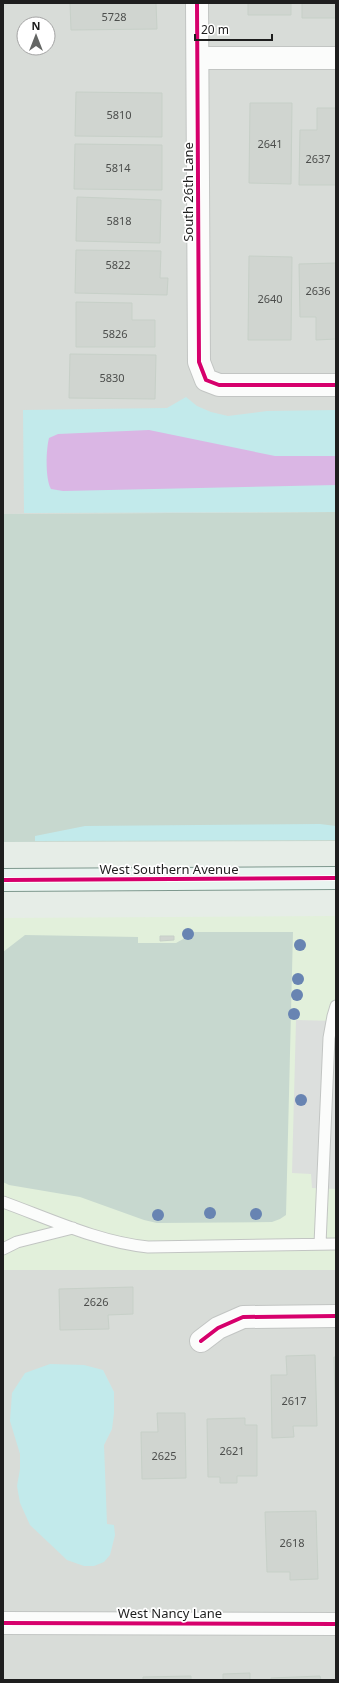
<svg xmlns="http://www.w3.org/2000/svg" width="339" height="1683" viewBox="0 0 339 1683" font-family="'Noto Sans',sans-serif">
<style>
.residential{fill:#d8dcd8;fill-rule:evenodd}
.commercial{fill:#e2f0db}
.construction{fill:#c7d8cf}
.grass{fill:#c2eaeb}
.parking{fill:#dcdfdd}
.water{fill:#dab6e4}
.building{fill:#d0d5d0;stroke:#c7d0c8}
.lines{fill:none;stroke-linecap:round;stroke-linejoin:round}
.lane-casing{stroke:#c2c5c3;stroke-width:13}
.street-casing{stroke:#c2c5c3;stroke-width:24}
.secondary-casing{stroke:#7e988e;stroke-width:24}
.lane{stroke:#fbfcfb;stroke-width:11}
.street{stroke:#fbfcfb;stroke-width:22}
.secondary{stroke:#e9f4f0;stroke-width:22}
.cycleway-casing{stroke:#fff;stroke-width:6}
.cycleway{stroke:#d6006c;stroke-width:4}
.tree{fill:#6884b2}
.labels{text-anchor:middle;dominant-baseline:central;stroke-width:3.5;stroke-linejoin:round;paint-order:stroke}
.number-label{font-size:11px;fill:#4c4e4c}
.street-label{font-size:13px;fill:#1e1e1e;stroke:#fff}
</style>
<rect width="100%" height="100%" fill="#e6ede7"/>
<path class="residential" d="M 3,3 L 336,3 L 336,512 L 3,514 ZM 24,24 L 48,24 L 48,48 L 24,48 Z
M 3,1270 L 336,1270 L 336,1680 L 3,1680 Z"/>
<path class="commercial" d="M 336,916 L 336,1270 L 3,1270 L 3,918 Z"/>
<path class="construction" d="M 336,512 L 336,841 L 3,842 L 3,514 Z
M 186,932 L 293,932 L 286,1215 L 280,1219 L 272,1222 L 157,1223 L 144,1220 L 80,1197 L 9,1185 L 3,1182 L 3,952 L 25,935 L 138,937 L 138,943 L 176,943 L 185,938 Z"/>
<path class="grass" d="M 186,397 L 197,406 L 211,412 L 228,416 L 267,411 L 336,410 L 336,512 L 24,513 L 23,410 L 167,408 Z
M 320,824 L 336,826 L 336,840 L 35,841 L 35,836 L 85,826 Z
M 50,1364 L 84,1365 L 103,1370 L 114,1392 L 114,1413 L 112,1429 L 104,1445 L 107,1524 L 114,1525 L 115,1535 L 110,1555 L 104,1562 L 94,1566 L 84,1566 L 67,1560 L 30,1525 L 20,1503 L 17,1486 L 20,1469 L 20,1454 L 10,1421 L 12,1393 L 25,1373 Z"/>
<path class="parking" d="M 296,1020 L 336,1021 L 336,1189 L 312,1188 L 311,1174 L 292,1173 Z"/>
<path class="water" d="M 149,430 L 275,456 L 336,456 L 336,485 L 63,491 L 51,489 C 45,478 46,450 49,438 L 58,434 Z"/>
<path class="building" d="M 70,3 L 156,3 L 157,29 L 71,30 Z
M 248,3 L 291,3 L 291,15 L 248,15 Z
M 302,3 L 336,3 L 336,18 L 302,18 Z
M 76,92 L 162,93 L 162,137 L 75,136 Z
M 250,103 L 292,103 L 291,184 L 249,183 Z
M 317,108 L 336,108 L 336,185 L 299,185 L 300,130 L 317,130 Z
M 75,144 L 162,145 L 162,190 L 74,189 Z
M 77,197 L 161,200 L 160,243 L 76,241 Z
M 76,250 L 161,251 L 160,278 L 168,278 L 167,295 L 75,293 Z
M 249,256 L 292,257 L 291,340 L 248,340 Z
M 336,263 L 336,339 L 316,340 L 316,317 L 300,317 L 299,264 Z
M 76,302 L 132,303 L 132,320 L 155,320 L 155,347 L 76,347 Z
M 70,354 L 156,355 L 155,399 L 69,398 Z
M 160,936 L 174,936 L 174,940 L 160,941 Z
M 133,1287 L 133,1314 L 108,1315 L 109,1329 L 60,1330 L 59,1289 Z
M 315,1355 L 317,1426 L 293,1426 L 294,1437 L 272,1438 L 271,1375 L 287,1375 L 286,1356 Z
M 334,1357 L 336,1357 L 336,1434 Z
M 157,1413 L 185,1413 L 186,1478 L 142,1479 L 141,1432 L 158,1432 Z
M 245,1418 L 245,1425 L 257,1425 L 257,1476 L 237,1476 L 237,1483 L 220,1483 L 220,1477 L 208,1477 L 207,1419 Z
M 316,1511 L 318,1579 L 290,1580 L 290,1572 L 267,1572 L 265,1512 Z
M 250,1673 L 250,1680 L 223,1680 L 223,1674 Z
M 191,1676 L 191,1680 L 143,1680 L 143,1677 Z
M 320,1676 L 321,1680 L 271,1680 L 271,1678 Z"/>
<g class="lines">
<defs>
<path id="lane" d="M 3,1202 C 50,1219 98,1242 148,1247 L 336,1244
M 320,1244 L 329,1038 L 333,1016 L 336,1006
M 3,1249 L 17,1242 L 73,1228"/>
<path id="street" d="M 197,3 L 199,362 L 206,380 L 219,385 L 336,385
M 198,58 L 336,58
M 201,1341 L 218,1328 L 243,1317 L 336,1316
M 3,1623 L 336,1624"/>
<path id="secondary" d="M 3,880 L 336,878"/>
</defs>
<use href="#lane" class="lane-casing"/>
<use href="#street" class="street-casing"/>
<use href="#secondary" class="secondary-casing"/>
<use href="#lane" class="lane"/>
<use href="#street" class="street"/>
<use href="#secondary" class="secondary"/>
<defs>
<path id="cycleway" d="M 197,3 L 199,362 L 206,380 L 219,385 L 336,385
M 3,880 L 336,878
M 201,1341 L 218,1328 L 243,1317 L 336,1316
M 3,1623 L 336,1624"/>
</defs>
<use href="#cycleway" class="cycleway-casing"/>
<use href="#cycleway" class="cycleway"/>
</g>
<g class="tree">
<circle cx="188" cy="934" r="6"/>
<circle cx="300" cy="945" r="6"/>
<circle cx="298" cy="979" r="6"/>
<circle cx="297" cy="995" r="6"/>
<circle cx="294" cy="1014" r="6"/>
<circle cx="301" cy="1100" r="6"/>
<circle cx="210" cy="1213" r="6"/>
<circle cx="256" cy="1214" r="6"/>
<circle cx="158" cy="1215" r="6"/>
</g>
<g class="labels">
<g class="number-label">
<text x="114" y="16">5728</text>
<text x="119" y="114">5810</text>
<text x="270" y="143">2641</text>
<text x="318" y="158">2637</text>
<text x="118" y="167">5814</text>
<text x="119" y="220">5818</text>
<text x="118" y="264">5822</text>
<text x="318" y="290">2636</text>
<text x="270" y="298">2640</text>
<text x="115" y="333">5826</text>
<text x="112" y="377">5830</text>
<text x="96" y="1301">2626</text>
<text x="294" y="1400">2617</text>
<text x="232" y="1450">2621</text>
<text x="164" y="1455">2625</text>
<text x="292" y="1542">2618</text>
</g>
<g class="street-label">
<text transform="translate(188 192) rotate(-90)">South 26th Lane</text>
<text x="169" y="869">West Southern Avenue</text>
<text x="170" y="1613">West Nancy Lane</text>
</g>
</g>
<rect width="339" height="1683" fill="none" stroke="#1e1e1e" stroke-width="8"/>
<g transform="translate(36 36)"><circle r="19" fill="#ffffff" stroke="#a5a5a5"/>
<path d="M0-3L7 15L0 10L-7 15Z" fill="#646664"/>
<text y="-6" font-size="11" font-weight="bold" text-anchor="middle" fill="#1e1e1e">N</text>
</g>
<path d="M195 34v6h77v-6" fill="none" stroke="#1e1e1e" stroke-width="2"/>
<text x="201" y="34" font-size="12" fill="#1e1e1e" stroke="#ffffff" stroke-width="3" paint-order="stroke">20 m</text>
</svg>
